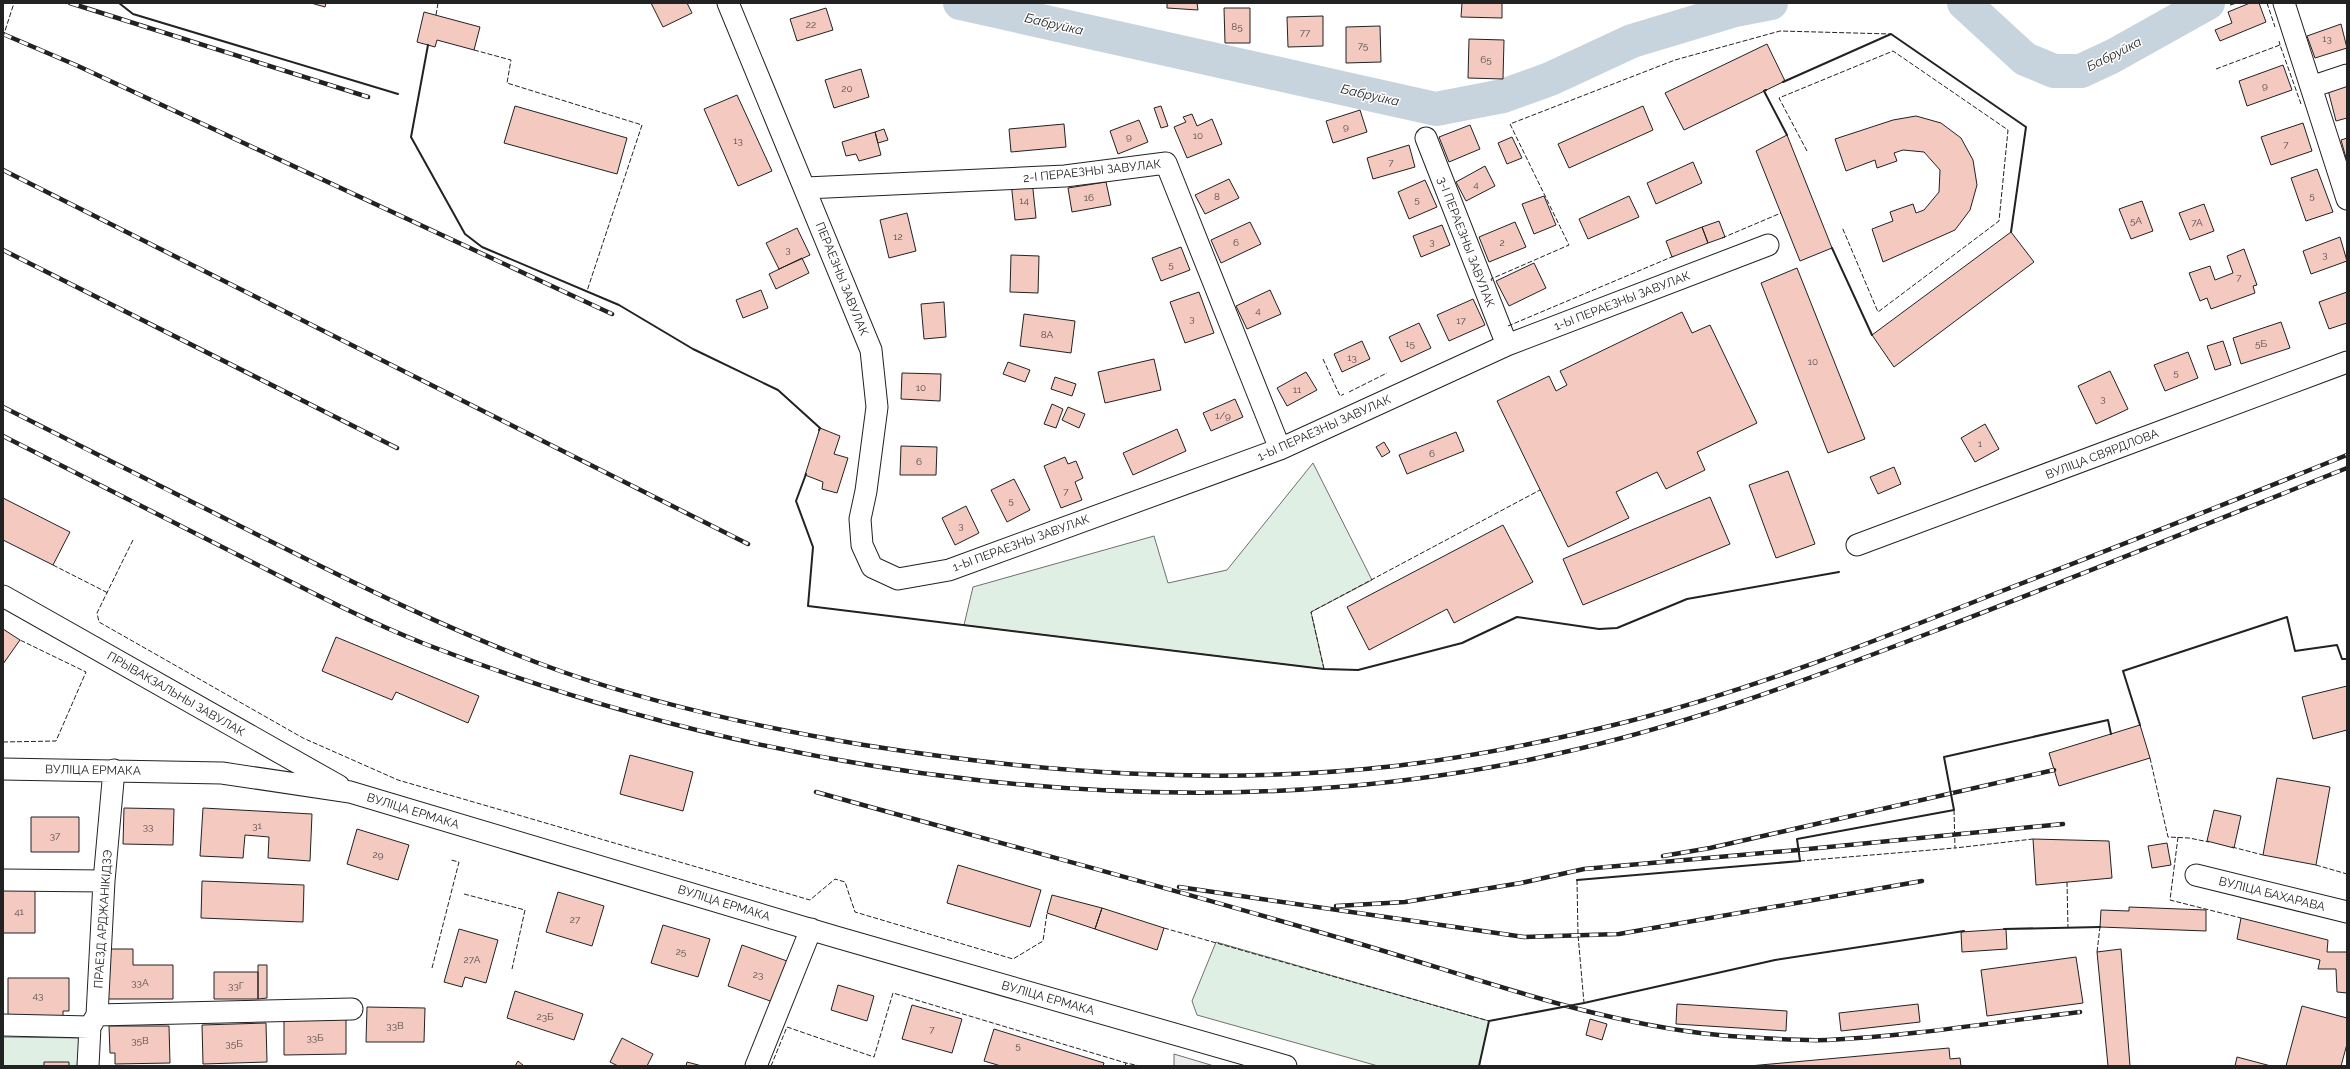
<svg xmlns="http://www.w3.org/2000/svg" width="2350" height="1069" viewBox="0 0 2350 1069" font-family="Raleway,sans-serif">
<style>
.green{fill:#e0efe3;stroke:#6f6f6f}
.parking{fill:#ededed;stroke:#6f6f6f}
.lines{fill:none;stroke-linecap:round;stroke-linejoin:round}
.river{stroke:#c7d3dd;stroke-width:34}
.building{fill:#f3c9c0;stroke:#222}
.minor-casing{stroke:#222;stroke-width:23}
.minor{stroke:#fff;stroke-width:21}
.rail-casing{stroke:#222;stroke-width:4.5}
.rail{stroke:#fff;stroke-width:3;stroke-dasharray:9;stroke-linecap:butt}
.fence{stroke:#222;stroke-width:1;stroke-dasharray:5 2;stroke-linecap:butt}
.wall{stroke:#222;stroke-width:2}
.labels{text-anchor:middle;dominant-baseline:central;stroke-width:3;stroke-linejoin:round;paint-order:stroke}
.number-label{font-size:10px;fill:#564c4a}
.street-label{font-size:12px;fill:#222;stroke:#fff}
.water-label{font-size:13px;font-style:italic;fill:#222;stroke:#fff}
</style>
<rect width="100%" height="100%" fill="#fff"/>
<path class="green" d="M 1313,463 L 1372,580 L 1311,612 L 1324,669 L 964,625 L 973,587 L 1154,536 L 1168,583 L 1227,570 Z
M 1216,942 L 1489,1021 L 1479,1066 L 1378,1066 L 1197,1015 L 1192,1001 Z
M 3,1037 L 80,1038 L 77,1066 L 3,1066 Z"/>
<path class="parking" d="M 1174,1054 L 1214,1066 L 1174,1066 Z"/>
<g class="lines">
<path class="river" d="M 960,3 L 1436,109 L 1503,96 L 1550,79 L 1632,41 L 1735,10 L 1771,3
M 1964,3 L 2025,59 L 2054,71 L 2081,71 L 2113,56 L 2208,3"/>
</g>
<path class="building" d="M 311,3 L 326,3 L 325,7 Z
M 651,3 L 687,3 L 692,13 L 663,27 Z
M 1167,3 L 1197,3 L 1198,10 L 1167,8 Z
M 1462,3 L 1502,3 L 1502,18 L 1461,17 Z
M 2250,3 L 2259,3 L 2266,22 L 2220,41 L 2215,30 L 2232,23 L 2228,12 Z
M 826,8 L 833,30 L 797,41 L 790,19 Z
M 1224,8 L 1250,8 L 1250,43 L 1225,43 Z
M 424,12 L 480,27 L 474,50 L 437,40 L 435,47 L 417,42 Z
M 1323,16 L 1323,46 L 1288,47 L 1287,17 Z
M 2341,24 L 2347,48 L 2315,58 L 2307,36 Z
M 1380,26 L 1381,62 L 1346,63 L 1346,27 Z
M 1469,39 L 1504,40 L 1503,79 L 1468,78 Z
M 1767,44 L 1785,81 L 1684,130 L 1665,93 Z
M 2283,65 L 2292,90 L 2247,106 L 2239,81 Z
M 861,69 L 869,97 L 834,108 L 825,80 Z
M 2347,85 L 2347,118 L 2336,121 L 2328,90 Z
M 737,95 L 772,171 L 738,186 L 704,109 Z
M 515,106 L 627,138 L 617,174 L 504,143 Z
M 1161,106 L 1168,126 L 1161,128 L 1154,108 Z
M 1643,106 L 1653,130 L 1569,168 L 1558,144 Z
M 1360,110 L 1367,132 L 1333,143 L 1326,121 Z
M 1192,114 L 1197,126 L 1212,119 L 1222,144 L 1187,158 L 1174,127 L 1186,122 L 1183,117 Z
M 1916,116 L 1941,123 L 1961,138 L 1973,160 L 1977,185 L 1970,210 L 1955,230 L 1883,262 L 1872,229 L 1893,221 L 1890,212 L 1913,204 L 1916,213 L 1924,210 L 1939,192 L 1940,170 L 1924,152 L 1903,150 L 1894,153 L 1897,161 L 1877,168 L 1875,160 L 1846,171 L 1835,139 L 1893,120 Z
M 1139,120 L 1148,142 L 1118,154 L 1110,131 Z
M 2303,123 L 2312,151 L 2271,165 L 2261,137 Z
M 1064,124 L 1066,147 L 1011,152 L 1009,129 Z
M 1470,125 L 1480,149 L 1449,162 L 1439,137 Z
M 884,129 L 888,140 L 878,143 L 875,132 Z
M 875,132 L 881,155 L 859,161 L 856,154 L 846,156 L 842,142 Z
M 1787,135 L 1832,248 L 1800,261 L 1756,151 Z
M 1512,137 L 1522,158 L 1507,164 L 1498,143 Z
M 2347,138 L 2347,158 L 2346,158 L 2341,140 Z
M 1409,145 L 1415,167 L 1373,179 L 1367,158 Z
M 1693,162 L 1702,183 L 1656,204 L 1647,183 Z
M 1485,166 L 1495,186 L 1466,201 L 1456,182 Z
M 2317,169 L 2333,212 L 2306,221 L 2291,178 Z
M 1229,179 L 1239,198 L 1205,214 L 1195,195 Z
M 1032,180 L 1036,218 L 1015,220 L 1011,182 Z
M 1425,180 L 1437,207 L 1409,219 L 1398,192 Z
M 1106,182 L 1111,205 L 1072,212 L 1068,188 Z
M 1544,196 L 1556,225 L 1534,234 L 1522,204 Z
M 1629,196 L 1639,217 L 1588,239 L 1579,219 Z
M 2142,201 L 2153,231 L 2131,239 L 2119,209 Z
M 2204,204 L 2214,231 L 2190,240 L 2179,213 Z
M 907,213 L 916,251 L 889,258 L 880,220 Z
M 1719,221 L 1725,237 L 1708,243 L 1702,227 Z
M 1250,222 L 1261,244 L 1221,263 L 1211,240 Z
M 1515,222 L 1526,247 L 1489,262 L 1479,237 Z
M 1442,225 L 1450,245 L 1421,257 L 1413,236 Z
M 1702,227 L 1708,243 L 1672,257 L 1666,241 Z
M 797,228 L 810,255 L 779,269 L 766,243 Z
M 2011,232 L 2034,262 L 1894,367 L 1872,335 Z
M 2340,237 L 2347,261 L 2311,274 L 2303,251 Z
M 1181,247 L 1190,270 L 1161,281 L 1152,258 Z
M 2244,249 L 2257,285 L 2253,286 L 2255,293 L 2211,309 L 2207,298 L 2200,301 L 2189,273 L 2210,266 L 2215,280 L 2233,273 L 2227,256 Z
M 1011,255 L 1039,256 L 1038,293 L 1010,292 Z
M 802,258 L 809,273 L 776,289 L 769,274 Z
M 1534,263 L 1546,288 L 1509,306 L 1496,281 Z
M 1797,268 L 1865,439 L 1828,453 L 1761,283 Z
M 761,290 L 768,308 L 743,318 L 736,300 Z
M 1270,290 L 1281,314 L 1247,329 L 1236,306 Z
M 1199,292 L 1214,333 L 1185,343 L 1170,302 Z
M 2347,292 L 2347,323 L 2329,329 L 2319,302 Z
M 1473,299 L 1485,325 L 1449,341 L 1437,315 Z
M 944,302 L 946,337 L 924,339 L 921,304 Z
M 1682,312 L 1692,333 L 1710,325 L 1757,423 L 1697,452 L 1705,470 L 1666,489 L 1657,472 L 1616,492 L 1629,518 L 1568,547 L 1497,401 L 1549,376 L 1556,391 L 1567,385 L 1560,371 Z
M 1024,314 L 1075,321 L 1071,353 L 1020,346 Z
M 2281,322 L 2290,348 L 2241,364 L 2233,338 Z
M 1419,323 L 1431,348 L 1401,362 L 1389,337 Z
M 1362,341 L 1370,359 L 1342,372 L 1334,354 Z
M 2223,341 L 2231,365 L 2215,370 L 2207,346 Z
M 2188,352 L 2198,378 L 2165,391 L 2154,365 Z
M 1154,359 L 1161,390 L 1105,403 L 1098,372 Z
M 1008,362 L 1030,370 L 1025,382 L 1003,374 Z
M 2110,371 L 2128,409 L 2096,424 L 2078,386 Z
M 1306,372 L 1317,390 L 1287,406 L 1277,388 Z
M 902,373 L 941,374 L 940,401 L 901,399 Z
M 1055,377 L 1076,384 L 1072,396 L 1051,389 Z
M 1235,399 L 1243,417 L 1211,431 L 1203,413 Z
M 1052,404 L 1063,409 L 1056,428 L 1044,424 Z
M 1068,407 L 1085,414 L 1079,428 L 1062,420 Z
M 1985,424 L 1999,449 L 1975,462 L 1961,438 Z
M 820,428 L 840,436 L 834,454 L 848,458 L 837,493 L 822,489 L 823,482 L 805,475 Z
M 1177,429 L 1186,451 L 1133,475 L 1123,453 Z
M 1456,432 L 1464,451 L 1407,474 L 1399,455 Z
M 1384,442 L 1390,452 L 1382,457 L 1376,447 Z
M 901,446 L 937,447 L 936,475 L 900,475 Z
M 1065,457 L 1068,464 L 1076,461 L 1083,478 L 1075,482 L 1082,500 L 1061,508 L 1044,466 Z
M 1894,467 L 1901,484 L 1878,494 L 1870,477 Z
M 1788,471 L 1815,544 L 1776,558 L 1749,485 Z
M 1014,479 L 1030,510 L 1007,522 L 991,490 Z
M 1710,497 L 1730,544 L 1583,605 L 1563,559 Z
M 3,498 L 70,532 L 53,565 L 3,540 Z
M 966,506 L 979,533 L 955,545 L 942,518 Z
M 1503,525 L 1533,582 L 1454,623 L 1447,609 L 1369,650 L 1347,607 Z
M 3,629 L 20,640 L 3,664 Z
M 336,637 L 479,696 L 468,723 L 396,692 L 392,700 L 322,671 Z
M 2347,686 L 2347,730 L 2313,739 L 2302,697 Z
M 2140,725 L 2150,758 L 2059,786 L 2049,753 Z
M 630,755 L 693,772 L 683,811 L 620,794 Z
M 2277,778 L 2330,787 L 2316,865 L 2263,855 Z
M 124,808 L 174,809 L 173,845 L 123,844 Z
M 203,808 L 312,814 L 310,861 L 268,858 L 269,837 L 245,835 L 243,858 L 200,856 Z
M 2214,810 L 2241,816 L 2234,848 L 2207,841 Z
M 31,817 L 79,817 L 79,852 L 31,852 Z
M 357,829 L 409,845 L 398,880 L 347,864 Z
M 2033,839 L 2109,841 L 2112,878 L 2036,885 Z
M 2167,843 L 2171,865 L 2152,868 L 2148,846 Z
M 958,865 L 1041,890 L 1030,927 L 947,903 Z
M 202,881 L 304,885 L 303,922 L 201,918 Z
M 3,890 L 35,890 L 35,933 L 3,933 Z
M 558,892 L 604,906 L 592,946 L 546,932 Z
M 1052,895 L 1102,908 L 1095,929 L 1047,913 Z
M 2129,907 L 2206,910 L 2206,931 L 2100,927 L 2101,910 L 2129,911 Z
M 1102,908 L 1164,928 L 1157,950 L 1095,929 Z
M 2241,918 L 2328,940 L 2327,952 L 2347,952 L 2347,993 L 2337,992 L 2336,969 L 2318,969 L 2320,960 L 2237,939 Z
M 663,925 L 710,939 L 698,977 L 651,963 Z
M 459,929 L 498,940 L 486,983 L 465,977 L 462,987 L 444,982 Z
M 2006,929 L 2007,949 L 1962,952 L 1961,932 Z
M 742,945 L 787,961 L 773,1002 L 728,986 Z
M 107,949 L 133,949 L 133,965 L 173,965 L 173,999 L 107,999 Z
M 2121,949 L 2130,1066 L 2108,1066 L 2097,952 Z
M 2076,957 L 2083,1003 L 1987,1016 L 1981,970 Z
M 258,965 L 267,965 L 267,998 L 258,999 Z
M 214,972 L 258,972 L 258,999 L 214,999 Z
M 8,978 L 69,978 L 69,1011 L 63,1011 L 63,1018 L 8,1017 Z
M 838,985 L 874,996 L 867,1021 L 831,1010 Z
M 515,991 L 583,1014 L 574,1040 L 507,1018 Z
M 1677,1004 L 1787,1011 L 1786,1031 L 1676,1024 Z
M 1918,1004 L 1920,1022 L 1841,1031 L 1839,1013 Z
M 912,1005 L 962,1019 L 952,1053 L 902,1039 Z
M 2302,1006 L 2347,1018 L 2347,1044 L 2341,1066 L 2286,1066 Z
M 367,1007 L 425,1008 L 424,1042 L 366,1042 Z
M 346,1019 L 346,1054 L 284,1055 L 284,1020 Z
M 1590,1019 L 1607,1024 L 1602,1040 L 1586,1035 Z
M 266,1023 L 267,1062 L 203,1064 L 202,1025 Z
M 109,1026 L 169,1026 L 170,1063 L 115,1064 L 115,1053 L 110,1053 Z
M 994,1029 L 1104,1063 L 1103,1066 L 1001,1066 L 984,1061 Z
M 622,1038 L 653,1054 L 647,1066 L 618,1066 L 610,1062 Z
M 1949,1048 L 1950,1059 L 1960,1058 L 1961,1066 L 1749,1066 Z
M 2237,1057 L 2271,1066 L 2235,1066 Z
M 518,1061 L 524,1066 L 515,1066 Z
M 44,1062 L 69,1062 L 69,1066 L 44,1066 Z
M 687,1062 L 702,1066 L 686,1066 Z"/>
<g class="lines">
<defs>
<path id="minor" d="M 728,3 L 871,350 L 877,407 L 866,491 L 860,519 L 862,545 L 872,567 L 898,579 L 949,570 L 1280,449 L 1507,345 L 1768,245
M 2284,3 L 2347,199
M 2311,87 L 2347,75
M 1426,138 L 1507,345
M 806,188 L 1065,176 L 1166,163 L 1280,449
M 1857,545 L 2347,362
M 3,596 L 339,786
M 3,769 L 222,773 L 350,792 L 836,937 L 1286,1066
M 2196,875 L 2347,912
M 3,880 L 104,881
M 97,1015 L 352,1009
M 3,1025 L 90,1027
M 88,1066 L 90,1027 L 97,1015 L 104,881 L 114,770
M 756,1066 L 811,929"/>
</defs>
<use href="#minor" class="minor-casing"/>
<use href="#minor" class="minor"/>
<defs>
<path id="rail" d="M 70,3 L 368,97
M 3,34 L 78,66 L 612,314
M 3,170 L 748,544
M 3,250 L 397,448
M 3,407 C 88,450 173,493 258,535 C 358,585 458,635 563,672 C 661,706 763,728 864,745 C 1040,773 1218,786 1395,766 C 1473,757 1550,741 1626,722 C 1751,690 1870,643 1989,596 C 2109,550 2228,503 2347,455
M 3,436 C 84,477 165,518 246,559 C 305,589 364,620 425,644 C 774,779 1188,837 1556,754 C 1685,726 1809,679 1932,632 C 2071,579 2209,523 2347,468
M 816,792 C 996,842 1177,890 1357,943 C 1477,978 1604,1026 1729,1036 C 1762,1038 1795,1041 1827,1040 C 1912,1036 1996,1022 2080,1012
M 1663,856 L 1710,848 L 2054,770
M 1179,887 L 1524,937 L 1619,934 L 1922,881
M 1336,906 L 1405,902 L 1521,883 L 1584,869 L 1798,850 L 2063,824"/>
</defs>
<use href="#rail" class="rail-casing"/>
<use href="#rail" class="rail"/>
<path class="fence" d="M 2267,3 L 2275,27
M 2230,5 L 2237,3
M 436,15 L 438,3
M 3,37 L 14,3
M 2279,41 L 2280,45
M 474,50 L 511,60 L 507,83 L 642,125 L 587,291
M 2216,69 L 2280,45 L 2301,104
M 1807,151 L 1779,98 L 1893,51 L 2008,130 L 1999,221 L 1878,312 L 1842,227
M 1722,238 L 1781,213
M 1492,281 L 1491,279 L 1569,245 L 1510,124 L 1675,60 L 1780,31 L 1891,34
M 1508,326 L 1674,256
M 1323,359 L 1340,396 L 1344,394
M 1349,392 L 1387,373
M 133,540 L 97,613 L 99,622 L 303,738 L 398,780 L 810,900 L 835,879 L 845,882 L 855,912 L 1013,959 L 1043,941 L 1047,913
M 53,565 L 108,593
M 1324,669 L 1311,612 L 1540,490
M 3,742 L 56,741 L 86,672 L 20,640
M 2150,758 L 2168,837 L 2189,838 L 2209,842
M 1954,810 L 1955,848 L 2033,839
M 2178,837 L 2170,900 L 2241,918
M 2232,847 L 2263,855
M 1800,861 L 1955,848
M 2316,865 L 2347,874
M 1577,880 L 1578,935 L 1584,1003
M 2067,882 L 2068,928
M 464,894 L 525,910 L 512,969
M 1164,928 L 1489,1021
M 2097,952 L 2100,927
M 432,968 L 459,862 L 451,860
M 771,1066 L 787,1027 L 874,1057 L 893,993 L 1126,1063
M 1125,1066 L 1126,1063 L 1140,1066"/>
<path class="wall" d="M 119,3 L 133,14 L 398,94
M 428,45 L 411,137 L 465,234 L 482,247 L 619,305 L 693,349 L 778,390 L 820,428 L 819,430
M 1783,82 L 1891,34 L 2026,127 L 2011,232
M 1766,90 L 1764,91 L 1787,135
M 1832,248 L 1872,335
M 806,474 L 796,501 L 813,547 L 808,606 L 1324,669 L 1358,670 L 1462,643 L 1517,617 L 1599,629 L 1617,628 L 1687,599 L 1839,572
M 2140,725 L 2123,671 L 2287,617 L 2295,651 L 2337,645 L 2342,659 L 2347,659
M 1577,880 L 1800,861 L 1797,839 L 1954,810 L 1944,757 L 2108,720 L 2111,734
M 2004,929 L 2100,927
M 1479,1066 L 1489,1021 L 1584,1003 L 1775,960 L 1964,931"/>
</g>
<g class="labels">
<g class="number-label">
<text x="811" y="24">22</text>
<text x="1237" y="26">85</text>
<text x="1305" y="32">77</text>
<text x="2327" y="38">13</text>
<text x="1363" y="45">75</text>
<text x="1486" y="59">65</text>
<text x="2265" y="85">9</text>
<text x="847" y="88">20</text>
<text x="1346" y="126">9</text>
<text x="1198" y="135">10</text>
<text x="1129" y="136">9</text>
<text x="738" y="140">13</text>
<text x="2286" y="144">7</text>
<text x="1391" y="162">7</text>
<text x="1476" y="184">4</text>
<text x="2312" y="195">5</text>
<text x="1217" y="196">8</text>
<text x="1089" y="197">16</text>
<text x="1417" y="199">5</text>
<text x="1024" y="200">14</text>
<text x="2136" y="220">5А</text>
<text x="2197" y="222">7А</text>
<text x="898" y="236">12</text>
<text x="1432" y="241">3</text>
<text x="1236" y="242">6</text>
<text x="1502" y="242">2</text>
<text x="788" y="249">3</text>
<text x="2325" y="254">3</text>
<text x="1171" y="264">5</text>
<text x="2239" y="277">7</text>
<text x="1258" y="310">4</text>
<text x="1192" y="318">3</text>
<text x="1461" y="320">17</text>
<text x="1047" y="334">8А</text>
<text x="1410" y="343">15</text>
<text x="2261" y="343">5Б</text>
<text x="1352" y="357">13</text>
<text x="1813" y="361">10</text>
<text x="2176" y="372">5</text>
<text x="921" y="387">10</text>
<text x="1297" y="389">11</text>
<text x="2103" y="398">3</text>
<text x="1223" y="415">1/9</text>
<text x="1980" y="443">1</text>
<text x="1432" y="453">6</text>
<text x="919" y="461">6</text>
<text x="1066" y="491">7</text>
<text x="1011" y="500">5</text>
<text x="961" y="525">3</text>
<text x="257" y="825">31</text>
<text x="148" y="826">33</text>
<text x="55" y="835">37</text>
<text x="378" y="854">29</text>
<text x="19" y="911">41</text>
<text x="575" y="919">27</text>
<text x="681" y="951">25</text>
<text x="472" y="959">27А</text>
<text x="758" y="974">23</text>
<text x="140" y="982">33А</text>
<text x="236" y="985">33Г</text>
<text x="38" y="995">43</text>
<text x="545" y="1016">23Б</text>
<text x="395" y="1025">33В</text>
<text x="932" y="1029">7</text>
<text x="315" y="1037">33Б</text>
<text x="140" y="1040">35В</text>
<text x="234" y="1043">35Б</text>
<text x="1018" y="1045">5</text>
</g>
<g class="street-label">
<text transform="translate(1092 171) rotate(-6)">2-І ПЕРАЕЗНЫ ЗАВУЛАК</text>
<text transform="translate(1466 242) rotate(69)">3-І ПЕРАЕЗНЫ ЗАВУЛАК</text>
<text transform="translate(842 279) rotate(68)">ПЕРАЕЗНЫ ЗАВУЛАК</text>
<text transform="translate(1622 301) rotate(-21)">1-Ы ПЕРАЕЗНЫ ЗАВУЛАК</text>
<text transform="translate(1324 428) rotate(-24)">1-Ы ПЕРАЕЗНЫ ЗАВУЛАК</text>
<text transform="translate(2102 454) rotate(-21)">ВУЛІЦА СВЯРДЛОВА</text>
<text transform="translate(1021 543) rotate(-20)">1-Ы ПЕРАЕЗНЫ ЗАВУЛАК</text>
<text transform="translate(176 694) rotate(30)">ПРЫВАКЗАЛЬНЫ ЗАВУЛАК</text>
<text transform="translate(93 770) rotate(1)">ВУЛІЦА ЕРМАКА</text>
<text transform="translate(413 811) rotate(17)">ВУЛІЦА ЕРМАКА</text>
<text transform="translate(2272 894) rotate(14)">ВУЛІЦА БАХАРАВА</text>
<text transform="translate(724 903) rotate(17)">ВУЛІЦА ЕРМАКА</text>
<text transform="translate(103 919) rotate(-86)">ПРАЕЗД АРДЖАНІКІДЗЭ</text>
<text transform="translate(1048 998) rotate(16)">ВУЛІЦА ЕРМАКА</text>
</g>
<g class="water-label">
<text transform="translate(1054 24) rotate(13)">Бабруйка</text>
<text transform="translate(2114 54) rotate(-27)">Бабруйка</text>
<text transform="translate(1370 95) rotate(13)">Бабруйка</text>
</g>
</g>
<rect width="2350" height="1069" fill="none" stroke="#222222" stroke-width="8"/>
</svg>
